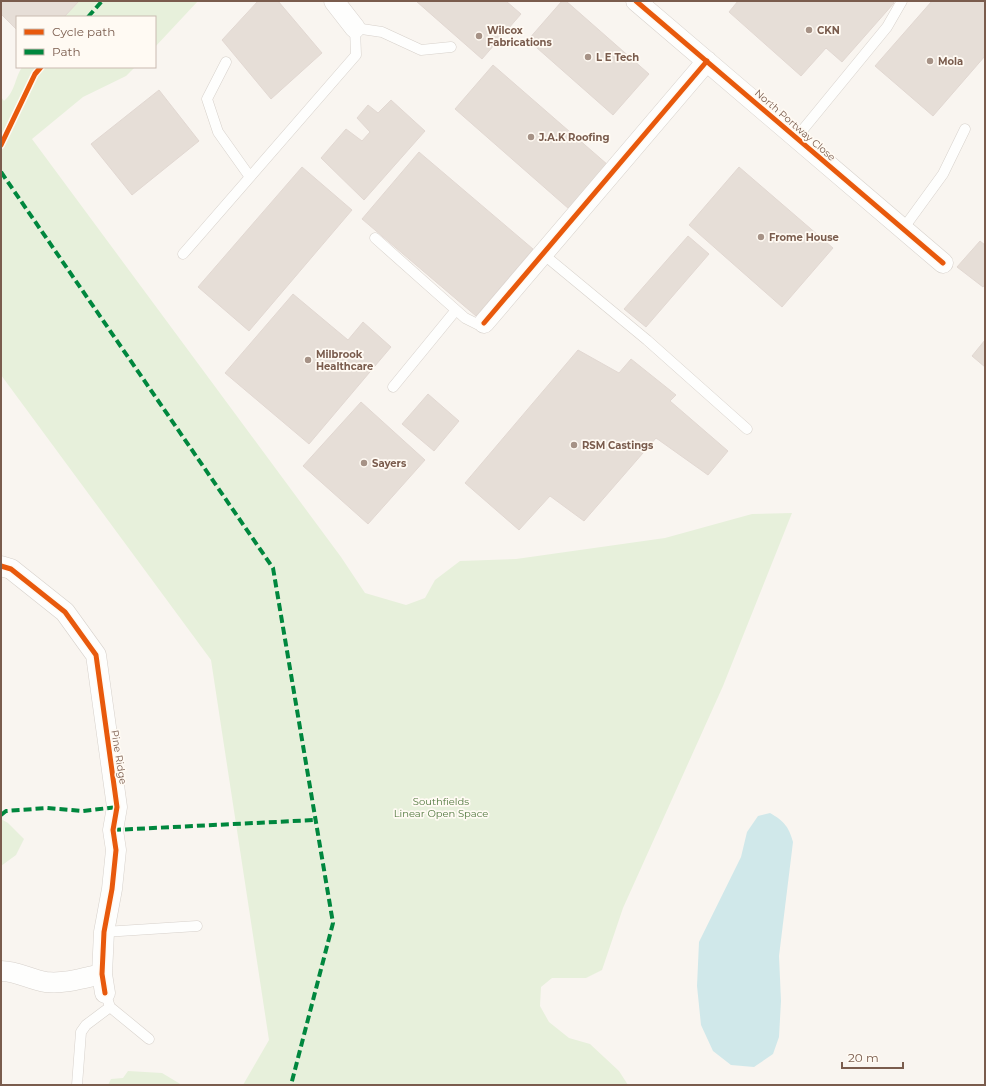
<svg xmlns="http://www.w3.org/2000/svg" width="986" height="1086" viewBox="0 0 986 1086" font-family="Montserrat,sans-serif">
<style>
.green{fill:#e7f0db}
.water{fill:#d0e8ea}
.building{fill:#e6ded7;stroke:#e2d8d2}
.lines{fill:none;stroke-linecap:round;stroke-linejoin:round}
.lane-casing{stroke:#d7d1cb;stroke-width:11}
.street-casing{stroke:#d7d1cb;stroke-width:21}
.lane{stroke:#fefefd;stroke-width:10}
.street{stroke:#fefefd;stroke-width:20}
.quiet{stroke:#00873e;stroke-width:4;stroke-dasharray:8 4;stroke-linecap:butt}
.cycleway-casing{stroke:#fffaf3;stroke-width:8}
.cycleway{stroke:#e8590c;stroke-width:5}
.poi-dot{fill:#a69286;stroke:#fffaf3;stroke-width:1.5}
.labels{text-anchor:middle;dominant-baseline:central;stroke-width:3.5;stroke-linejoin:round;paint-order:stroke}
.poi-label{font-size:10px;font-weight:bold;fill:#7a5c4d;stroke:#fffaf3;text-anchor:start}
.street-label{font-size:10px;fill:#7a5c4d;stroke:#fffaf3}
.park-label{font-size:10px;fill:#537a41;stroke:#fffaf3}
</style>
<rect width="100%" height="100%" fill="#f9f5f0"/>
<path class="green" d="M 79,1 L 198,1 L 155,47 L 155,17 L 64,17 Z
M 22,67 L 135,67 L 126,76 L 83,97 L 32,139 L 341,557 L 365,593 L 406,605 L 425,598 L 435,580 L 460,561 L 516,559 L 665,538 L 752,514 L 792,513 L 723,686 L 623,908 L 602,970 L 586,978 L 552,978 L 541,987 L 540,1006 L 549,1022 L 569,1038 L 590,1044 L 619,1071 L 628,1085 L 243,1085 L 269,1040 L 211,660 L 1,375 L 1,97 L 4,101 C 16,90 14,80 22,67 Z
M 1,819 L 8,823 L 24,839 L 16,855 L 1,866 Z
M 128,1071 L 162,1073 L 182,1085 L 108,1085 L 111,1079 L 123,1078 Z"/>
<path class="water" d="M 770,813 C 784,821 789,827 793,842 L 779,956 L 781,1001 L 779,1037 L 773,1054 L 754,1067 L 731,1065 L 713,1051 L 701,1025 L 697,986 L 699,942 L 741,857 L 747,832 L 758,816 Z"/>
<path class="building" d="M 1,1 L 79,1 L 64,17 L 17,17 L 17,30 L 1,14 Z
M 258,1 L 278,1 L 322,53 L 271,99 L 222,40 Z
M 416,1 L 506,1 L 521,14 L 482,59 Z
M 562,1 L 566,1 L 649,74 L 613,115 L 528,40 Z
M 738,1 L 892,1 L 894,3 L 842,62 L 826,48 L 801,76 L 729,12 Z
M 932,1 L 985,1 L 985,56 L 933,116 L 875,66 Z
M 493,65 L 608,165 L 569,209 L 455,109 Z
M 159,90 L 199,141 L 132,195 L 91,144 Z
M 391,100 L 425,131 L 364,200 L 321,158 L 346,129 L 362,141 L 370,132 L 357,118 L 368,105 L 378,113 Z
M 419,152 L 533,249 L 476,316 L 362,219 Z
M 302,167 L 352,210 L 249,331 L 198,287 Z
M 739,167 L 833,248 L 782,307 L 689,225 Z
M 688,236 L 709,254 L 646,327 L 624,309 Z
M 980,241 L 985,245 L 985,284 L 983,287 L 957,267 Z
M 293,294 L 348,340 L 363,322 L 391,347 L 309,444 L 225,373 Z
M 985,340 L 985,367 L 972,356 Z
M 578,350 L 619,373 L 631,359 L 676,395 L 670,401 L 728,451 L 708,475 L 656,438 L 584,521 L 550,496 L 519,530 L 465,483 Z
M 428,394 L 459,421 L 434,451 L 402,424 Z
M 361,402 L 425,460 L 368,524 L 303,466 Z"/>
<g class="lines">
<defs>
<path id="lane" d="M 226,62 L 207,99 L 218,132 L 250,177
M 796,138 L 887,27 L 902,1
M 903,229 L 943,174 L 965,129
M 375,238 L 465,318 L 477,324 L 484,323
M 183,254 L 356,55 L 355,28 L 382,32 L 421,50 L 451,47
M 543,254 L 647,340 L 747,429
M 393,387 L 456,310
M 104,932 L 197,926
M 108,1001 L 110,1007 L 149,1039
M 77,1085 L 81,1032 L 86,1025 L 110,1007"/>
<path id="street" d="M 334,1 L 355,28
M 636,1 L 943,263
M 484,323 L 707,61
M 1,566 L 11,569 L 65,612 L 96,655 L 117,807 L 113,830 L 116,850 L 112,889 L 104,932 L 102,974 L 105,993
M 1,971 C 17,971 31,980 46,982 C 65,984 84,978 102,974"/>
</defs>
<use href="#lane" class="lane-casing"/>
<use href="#street" class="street-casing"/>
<use href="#lane" class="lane"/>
<use href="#street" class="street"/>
<path class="quiet" d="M 88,17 L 102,1
M 1,172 L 273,568 L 333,923 L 291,1085
M 1,815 L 6,811 L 47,808 L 83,811 L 117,807
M 113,830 L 315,820"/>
<defs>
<path id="cycleway" d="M 636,1 L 943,263
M 1,145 L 35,74 L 41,67
M 484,323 L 707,61
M 1,566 L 11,569 L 65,612 L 96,655 L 117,807 L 113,830 L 116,850 L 112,889 L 104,932 L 102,974 L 105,993"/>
</defs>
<use href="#cycleway" class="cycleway-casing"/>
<use href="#cycleway" class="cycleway"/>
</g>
<g class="poi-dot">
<circle cx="809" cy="30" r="4"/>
<circle cx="479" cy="36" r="4"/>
<circle cx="588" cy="57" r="4"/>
<circle cx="930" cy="61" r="4"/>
<circle cx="531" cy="137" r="4"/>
<circle cx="761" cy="237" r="4"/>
<circle cx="308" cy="360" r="4"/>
<circle cx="574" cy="445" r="4"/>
<circle cx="364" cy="463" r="4"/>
</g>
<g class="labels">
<g class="poi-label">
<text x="487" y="30">Wilcox<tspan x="487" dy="12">Fabrications</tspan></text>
<text x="817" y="30">CKN</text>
<text x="596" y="57">L E Tech</text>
<text x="938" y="61">Mola</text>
<text x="539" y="137">J.A.K Roofing</text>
<text x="769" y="237">Frome House</text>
<text x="316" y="354">Milbrook<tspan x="316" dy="12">Healthcare</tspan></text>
<text x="582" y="445">RSM Castings</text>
<text x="372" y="463">Sayers</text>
</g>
<g class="street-label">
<text transform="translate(795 125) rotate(41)">North Portway Close</text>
<text transform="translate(119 757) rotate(81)">Pine Ridge</text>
</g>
<g class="park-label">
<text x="441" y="801">Southfields<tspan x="441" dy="12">Linear Open Space</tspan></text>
</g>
</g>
<rect width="986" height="1086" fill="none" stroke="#7a5c4d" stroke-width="4"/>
<rect x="16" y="16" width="140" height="52" fill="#fffaf3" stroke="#cabbb1"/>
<rect x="24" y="29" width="20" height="6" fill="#e8590c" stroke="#cabbb1"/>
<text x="52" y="36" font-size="12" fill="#7a5c4d">Cycle path</text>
<rect x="24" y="49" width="20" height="6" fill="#00873e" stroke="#cabbb1"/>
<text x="52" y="56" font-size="12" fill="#7a5c4d">Path</text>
<path d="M842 1062v6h61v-6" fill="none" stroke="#7a5c4d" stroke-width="2"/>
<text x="848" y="1062" font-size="12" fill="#7a5c4d" stroke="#fffaf3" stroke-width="3" paint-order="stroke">20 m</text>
</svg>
